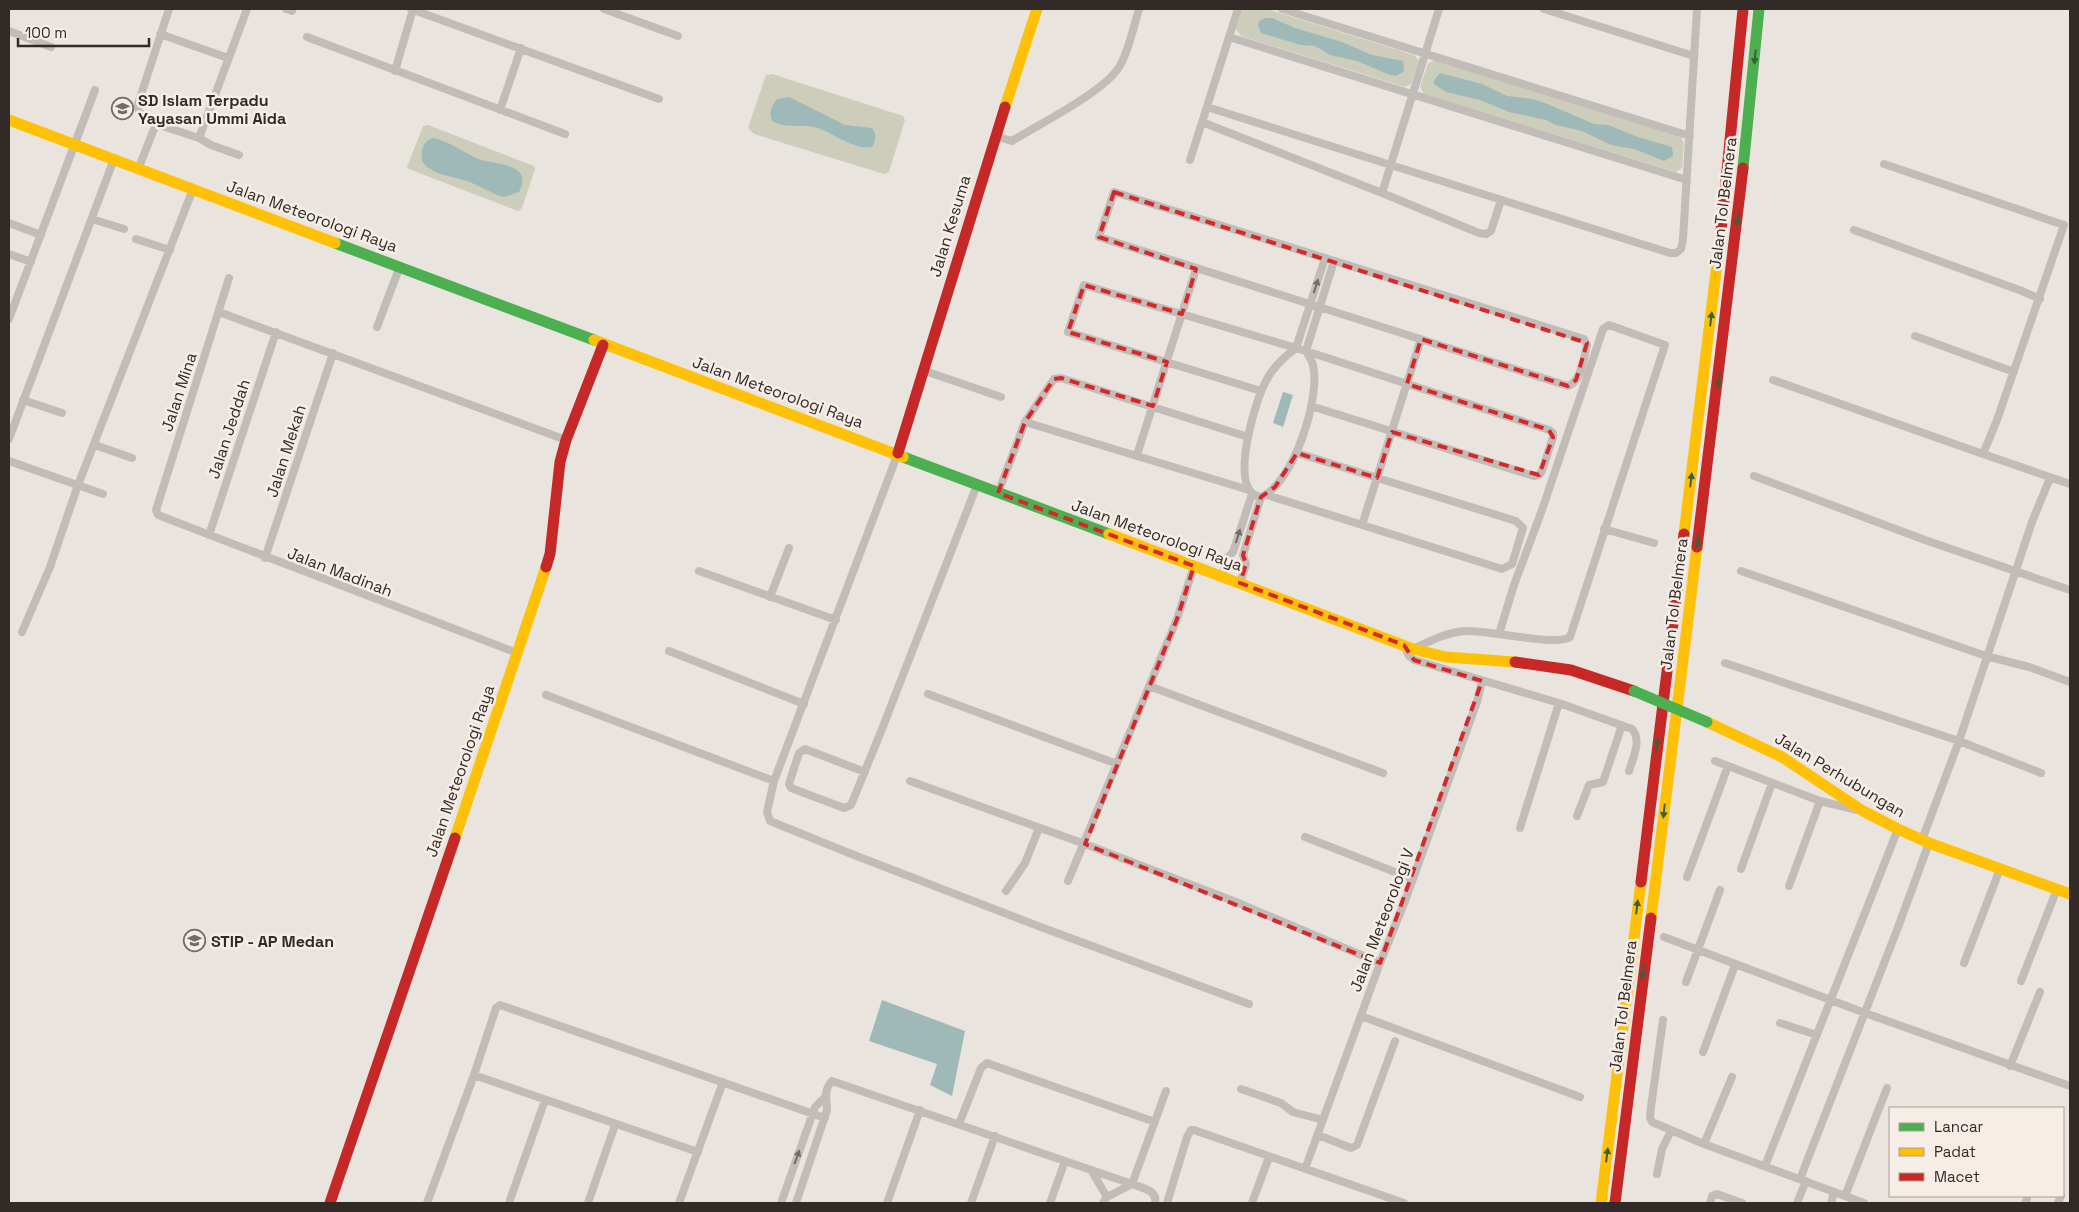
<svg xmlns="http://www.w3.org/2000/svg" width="2079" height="1212" viewBox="0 0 2079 1212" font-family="'Space Grotesk',sans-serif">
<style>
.green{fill:#cccdba}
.water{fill:#9eb9b7}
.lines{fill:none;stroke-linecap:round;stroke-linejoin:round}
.street{stroke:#c2bcb8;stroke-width:8}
.fast{stroke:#4caf50;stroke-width:11}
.slow{stroke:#ffc107;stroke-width:11}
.jam{stroke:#c62828;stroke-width:11}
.fast-bridge{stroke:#4caf50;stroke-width:11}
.oneway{fill:#3c5f37}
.oneway2{fill:#736c68}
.marked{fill:none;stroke:#d62828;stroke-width:4;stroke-dasharray:10 6;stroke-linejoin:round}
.labels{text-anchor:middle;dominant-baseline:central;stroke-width:5;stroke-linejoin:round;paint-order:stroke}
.poi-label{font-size:16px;font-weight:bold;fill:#322a27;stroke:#f6ede6;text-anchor:start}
.street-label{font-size:16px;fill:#322a27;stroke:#f6ede6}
</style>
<rect width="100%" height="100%" fill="#eae4de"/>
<path class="green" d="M 1242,9 L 1267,9 L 1414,55 L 1419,61 L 1411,84 L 1405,87 L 1241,36 L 1236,29 Z
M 1435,60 L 1681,137 L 1684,143 L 1682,168 L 1676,172 L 1424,94 L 1420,87 L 1428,63 Z
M 772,74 L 903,116 L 905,120 L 889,172 L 884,174 L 754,134 L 748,128 L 766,75 Z
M 428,125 L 534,166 L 535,169 L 522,208 L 518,211 L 409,169 L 407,167 L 423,126 Z"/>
<path class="water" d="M 1266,18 L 1272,18 L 1295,28 L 1342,42 L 1372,55 L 1403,61 L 1404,71 L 1396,76 L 1390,75 L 1357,61 L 1330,55 L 1315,46 L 1301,45 L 1261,33 L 1258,25 L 1260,20 Z
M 1440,73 L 1482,84 L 1507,96 L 1532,99 L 1545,103 L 1594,124 L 1608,125 L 1638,137 L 1672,147 L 1673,156 L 1664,161 L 1634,149 L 1611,145 L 1582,131 L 1556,125 L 1546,120 L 1509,112 L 1480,100 L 1446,92 L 1434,84 L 1434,80 Z
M 789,97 L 845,125 L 872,128 C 877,135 876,139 872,147 C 852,150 833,132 814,127 C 799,124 785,129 772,121 C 769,111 771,107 777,99 Z
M 433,138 C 448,141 462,151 476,158 C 490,165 535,161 519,192 L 504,197 L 497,195 L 470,182 L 437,173 L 427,167 L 422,161 C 421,150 422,142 433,138 Z
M 1283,392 L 1293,395 L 1283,427 L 1273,423 Z
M 882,1000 L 965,1031 L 952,1096 L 930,1085 L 937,1064 L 869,1041 Z"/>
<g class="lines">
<path class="street" d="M 286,9 L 292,11
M 411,9 L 659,99
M 604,9 L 678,36
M 1282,9 L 1690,136
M 1544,9 L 1694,56
M 9,31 L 51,47
M 160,34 L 228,58
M 307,37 L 565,134
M 1229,37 L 1687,180
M 395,71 L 413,9
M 1207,107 L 1670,253 L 1676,253 L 1681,249 L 1683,239 L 1697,9
M 500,110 L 521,48
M 1202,122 L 1382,193 L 1479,233 L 1486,234 L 1491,231 L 1501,200
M 156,124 L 199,138 L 211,145 L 239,155
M 995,136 L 1012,141 C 1039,124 1104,92 1119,67 C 1128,54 1134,25 1139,9
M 199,138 L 247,9
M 1190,160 L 1238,9
M 1884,164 L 2064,225 L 1997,420 L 1983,454 L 2070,484
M 139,167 L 156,124 C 147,119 137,116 138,104 L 169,9
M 1114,192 L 1584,339 L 1587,345 C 1584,357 1581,382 1568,386 L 1099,237 Z
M 1382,193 L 1439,9
M 92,219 L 124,229
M 9,223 L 41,235
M 1854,230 L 2022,291 L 2040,299
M 136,239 L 170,250
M 9,254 L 31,262
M 1325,258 L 1296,348 C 1284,357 1274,366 1267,379 C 1255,400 1234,473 1251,492 C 1253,495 1257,496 1261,497 C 1293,484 1321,398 1313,365 C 1312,360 1308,355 1306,351 L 1334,261
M 229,278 L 156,510 L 158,515 L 517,653
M 219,312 L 566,440
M 9,319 L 95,90
M 377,327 L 400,266
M 1915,336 L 2014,372
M 922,370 L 1001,397
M 1773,380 L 1983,454
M 1261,391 L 1068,332 L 1084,285 L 1306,351 L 1549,430 L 1553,433 L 1553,437 L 1542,471 L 1539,475 L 1534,476 L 1311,406
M 23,400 L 62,413
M 1025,422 L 1249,490
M 9,439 L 114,159
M 95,445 L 132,458
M 898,453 L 774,781 L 767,812 L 770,821 L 854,855 L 1046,929 L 1249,1004
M 1137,455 L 1196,269
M 9,461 L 103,494
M 1754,476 L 1925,540 L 2070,590
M 998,493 L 1025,422 L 1054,379 L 1061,378 L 1248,437
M 1267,495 L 1502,569 L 1512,564 L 1523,528 L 1516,521 L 1297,453
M 1362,525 L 1421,339
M 1604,529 L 1654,543
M 209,535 L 276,332
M 265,558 L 333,353
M 699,571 L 836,620
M 1741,571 L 1986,656 L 2029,667 L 2070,682
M 1222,576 L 1228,557 L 1233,552 L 1252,494
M 1240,583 L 1246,564 L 1243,555 L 1261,497
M 770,597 L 789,548
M 22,632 L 50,567 L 78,485 L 193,189
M 1404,645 L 1409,656 L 1414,660 L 1559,703 L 1632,729 C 1642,740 1633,758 1629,771
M 1413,649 C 1430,641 1445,633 1464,631 C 1485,629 1556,647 1570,637 L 1665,345 L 1609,325 L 1603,329 L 1542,510 L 1514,585 L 1499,634
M 669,651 L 804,704
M 1725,663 L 1959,741 L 2041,773
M 1149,686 L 1383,773
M 928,694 L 1117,764
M 546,695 L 774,781
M 1715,761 L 1820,801 L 1857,810
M 865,772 L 805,749 L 799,753 L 789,784 L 791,788 L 844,808 L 851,805 L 880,734 L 977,485
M 910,781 L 1085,844 L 1236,902 L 1380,963
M 1577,816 L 1589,785 L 1603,782 L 1622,725
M 1520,828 L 1559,703
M 1305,837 L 1413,879
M 1922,840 L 1959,741 L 2032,522 L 2050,478
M 1741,869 L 1772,783
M 1687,877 L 1728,766
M 1068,881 L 1177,619 L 1194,566
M 1789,886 L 1820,801
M 1006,891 L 1025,863 L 1039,828
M 1664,937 L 1865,1013 L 2070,1086
M 1964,963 L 2000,869
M 2021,981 L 2057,889
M 1686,982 L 1720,890
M 1361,1016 L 1580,1097
M 1663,1020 L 1651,1107 L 1650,1118 L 1652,1122 L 1704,1144 L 1864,1203
M 1780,1023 L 1817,1035
M 1703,1052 L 1735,965
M 2010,1066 L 2040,992
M 474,1075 L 698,1152
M 1241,1089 L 1281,1103 L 1293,1112 L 1323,1120
M 959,1124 L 981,1068 L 987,1063 L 1155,1122
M 1318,1135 L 1351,1148 L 1357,1145 L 1395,1041
M 1704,1144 L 1732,1077
M 1765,1166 L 1898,829
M 1305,1169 L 1380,963 L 1405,901 L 1477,702 L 1482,681
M 1091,1170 L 1107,1197
M 1657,1174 L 1662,1149 L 1671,1131
M 1800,1179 L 1897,930 L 1929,843
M 1132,1184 L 1166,1091
M 1845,1196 L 1887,1088
M 427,1203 L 474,1075 L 496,1008 L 500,1005 L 825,1118
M 509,1203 L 545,1100
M 588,1203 L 615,1125
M 679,1203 L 723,1082
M 781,1203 L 815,1107 L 825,1097
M 796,1203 L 827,1110 C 827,1100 823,1090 832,1081 L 1132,1184 C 1142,1188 1158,1190 1155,1203
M 887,1203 L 920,1110
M 971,1203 L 995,1136
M 1050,1203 L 1065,1161
M 1103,1203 L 1107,1197 L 1132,1184
M 1167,1203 L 1187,1137 L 1191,1130 L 1194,1130 L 1404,1203
M 1252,1203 L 1269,1157
M 1710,1203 L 1712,1196 L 1717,1194 L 1742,1203
M 1797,1203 L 1806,1181
M 1831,1203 L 1834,1192
M 2025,1203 L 2027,1199
M 2058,1203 L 2061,1196"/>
<path class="fast" d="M 1743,168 L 1759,9
M 335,243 L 594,340
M 903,457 L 1109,534"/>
<path class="slow" d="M 1005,107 L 1037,9
M 9,120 L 335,243
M 594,340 L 903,457
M 1109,534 L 1413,649 L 1446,657 L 1515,662
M 1684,534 L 1721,231
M 1707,722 L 1782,757 L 1863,811 L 1898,829 L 1929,843 L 2070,894
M 455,838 L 546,567
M 1651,918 L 1697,547
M 1601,1203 L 1641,882"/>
<path class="jam" d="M 1721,231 L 1743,9
M 898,453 L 1005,107
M 1697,547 L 1743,168
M 546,567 L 550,554 L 560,462 L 566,440 L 603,345
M 1515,662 L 1571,670 L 1634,691
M 1641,882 L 1684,534
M 330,1203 L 455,838
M 1615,1203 L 1651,918"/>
<path class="fast-bridge" d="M 1634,691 L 1707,722"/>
</g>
<defs><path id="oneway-solid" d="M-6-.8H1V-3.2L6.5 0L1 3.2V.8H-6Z" transform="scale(1.25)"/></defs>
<g class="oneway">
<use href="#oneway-solid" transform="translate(1755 57) rotate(95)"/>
<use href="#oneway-solid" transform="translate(1738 219) rotate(97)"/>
<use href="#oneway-solid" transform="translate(1711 319) rotate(-83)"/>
<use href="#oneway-solid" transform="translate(1719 380) rotate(97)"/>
<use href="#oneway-solid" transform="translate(1691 480) rotate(-83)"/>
<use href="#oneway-solid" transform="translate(1698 541) rotate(97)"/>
<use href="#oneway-solid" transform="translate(1657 745) rotate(-83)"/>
<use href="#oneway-solid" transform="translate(1664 811) rotate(96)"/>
<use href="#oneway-solid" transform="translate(1637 907) rotate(-83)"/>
<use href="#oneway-solid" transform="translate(1643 972) rotate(97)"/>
<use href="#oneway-solid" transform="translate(1607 1155) rotate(-83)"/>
</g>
<g class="oneway2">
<use href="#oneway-solid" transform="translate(1316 286) rotate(-72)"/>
<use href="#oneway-solid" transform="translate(1238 536) rotate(-72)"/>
<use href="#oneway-solid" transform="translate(797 1157) rotate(-70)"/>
</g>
<path class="marked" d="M 1114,192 L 1587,343 L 1576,380 L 1568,386 L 1421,339 L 1407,384 L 1549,430 L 1553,437 L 1539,475 L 1392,432 L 1377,478 L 1297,453 L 1275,487 L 1261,497 L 1243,555 L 1246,564 L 1240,583 L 1404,645 L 1414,660 L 1482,681 L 1380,963 L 1085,844 L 1177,619 L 1194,566 L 998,493 L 1025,422 L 1054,379 L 1061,378 L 1153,406 L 1167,362 L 1068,332 L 1084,285 L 1182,314 L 1196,269 L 1099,237 Z"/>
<defs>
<symbol id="school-ring" viewBox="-11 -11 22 22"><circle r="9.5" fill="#f6ede6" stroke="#726b67" stroke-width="1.5"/><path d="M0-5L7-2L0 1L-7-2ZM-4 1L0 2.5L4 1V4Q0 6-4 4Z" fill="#726b67"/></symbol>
<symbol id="university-ring" viewBox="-11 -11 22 22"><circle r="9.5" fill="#f6ede6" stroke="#726b67" stroke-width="1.5"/><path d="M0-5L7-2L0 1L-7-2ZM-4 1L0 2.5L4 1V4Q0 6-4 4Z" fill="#726b67"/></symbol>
</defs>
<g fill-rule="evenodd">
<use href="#school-ring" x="110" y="96" width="25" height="25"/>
<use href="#university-ring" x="182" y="928" width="25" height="25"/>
</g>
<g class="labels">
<g class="poi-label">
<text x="138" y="100">SD Islam Terpadu<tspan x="138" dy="18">Yayasan Ummi Aida</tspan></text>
<text x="211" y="941">STIP - AP Medan</text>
</g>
<g class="street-label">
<text transform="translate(1723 203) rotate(-83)">Jalan Tol Belmera</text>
<text transform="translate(312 216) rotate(20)">Jalan Meteorologi Raya</text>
<text transform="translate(950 226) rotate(-73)">Jalan Kesuma</text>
<text transform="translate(179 392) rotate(-72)">Jalan Mina</text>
<text transform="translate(778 392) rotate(20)">Jalan Meteorologi Raya</text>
<text transform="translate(229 429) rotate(-72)">Jalan Jeddah</text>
<text transform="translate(286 451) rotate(-72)">Jalan Mekah</text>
<text transform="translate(1157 535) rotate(20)">Jalan Meteorologi Raya</text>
<text transform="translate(340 572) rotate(21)">Jalan Madinah</text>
<text transform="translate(1674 604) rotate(-83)">Jalan Tol Belmera</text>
<text transform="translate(460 771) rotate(-71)">Jalan Meteorologi Raya</text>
<text transform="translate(1840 775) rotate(31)">Jalan Perhubungan</text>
<text transform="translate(1382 920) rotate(-69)">Jalan Meteorologi V</text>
<text transform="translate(1623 1006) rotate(-83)">Jalan Tol Belmera</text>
</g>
</g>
<rect width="2079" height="1212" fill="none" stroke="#322a27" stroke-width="20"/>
<rect x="1889" y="1107" width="175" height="90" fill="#f6ede6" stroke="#a89f9a"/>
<rect x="1899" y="1123" width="25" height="8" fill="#4caf50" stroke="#a89f9a"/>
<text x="1934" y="1132" font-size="15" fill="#322a27">Lancar</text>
<rect x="1899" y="1148" width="25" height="8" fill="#ffc107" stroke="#a89f9a"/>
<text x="1934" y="1157" font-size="15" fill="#322a27">Padat</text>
<rect x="1899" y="1173" width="25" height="8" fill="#c62828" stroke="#a89f9a"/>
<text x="1934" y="1182" font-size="15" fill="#322a27">Macet</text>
<path d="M18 38v8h131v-8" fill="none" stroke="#322a27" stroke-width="2.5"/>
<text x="25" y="38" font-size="15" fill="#322a27" stroke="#f6ede6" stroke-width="4" paint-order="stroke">100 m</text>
</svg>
